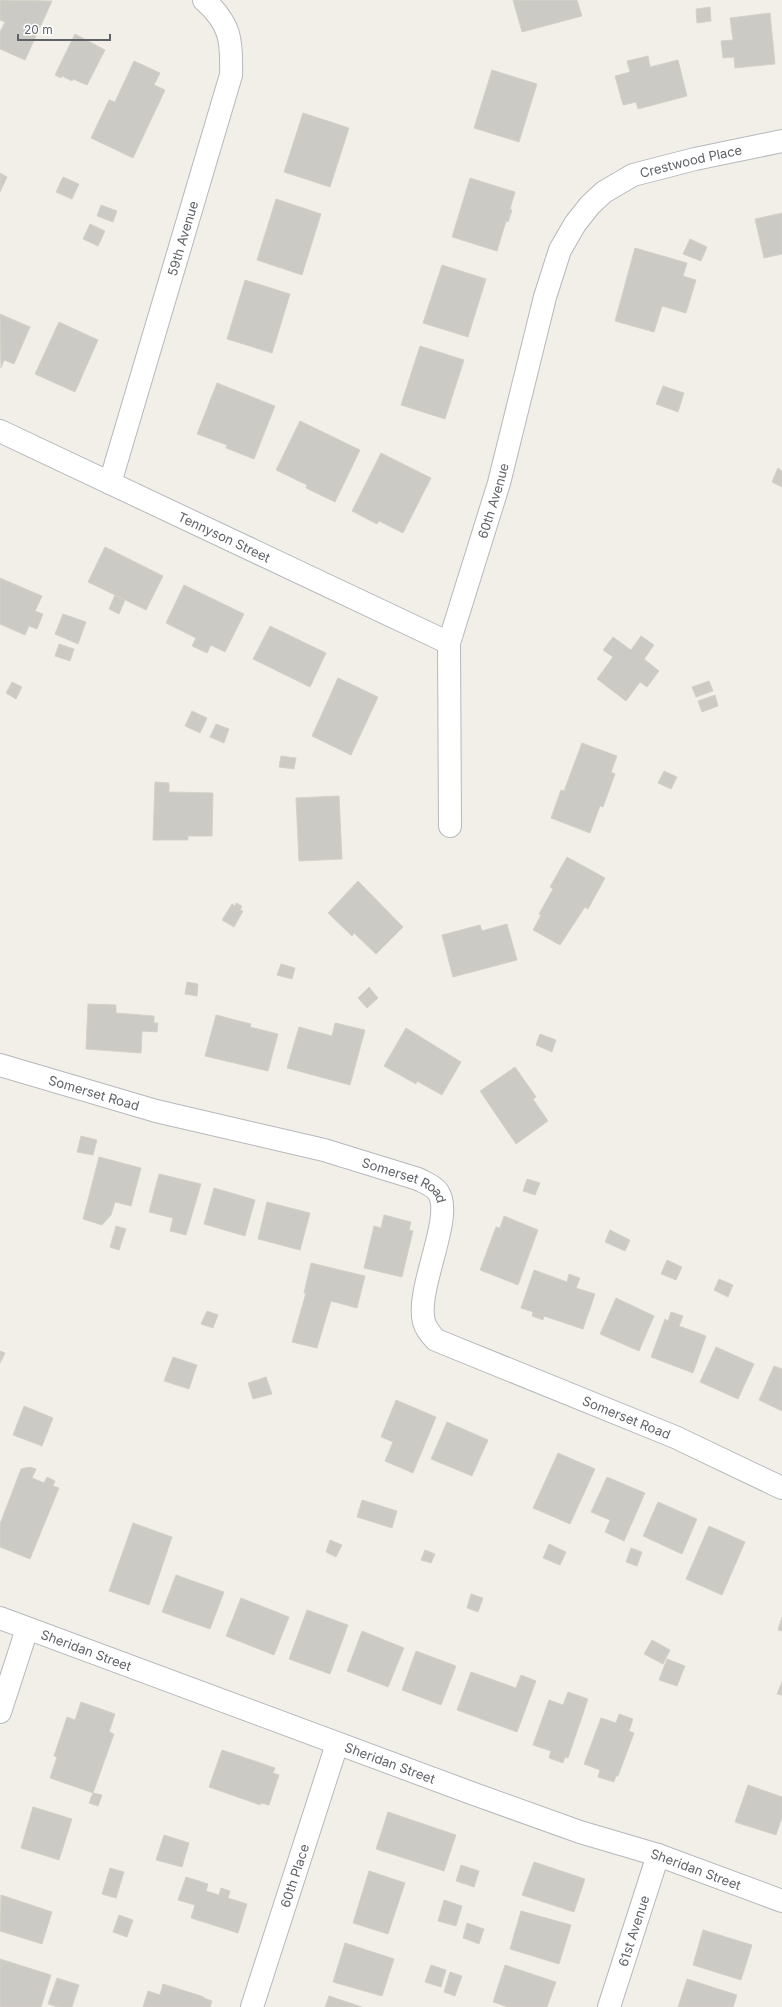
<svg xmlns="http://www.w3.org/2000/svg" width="782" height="2007" viewBox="0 0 782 2007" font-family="Inter,sans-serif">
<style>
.building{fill:#cccac5;stroke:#d6d1c6}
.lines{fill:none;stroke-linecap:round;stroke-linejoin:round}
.minor-casing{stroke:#b5b8bc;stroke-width:24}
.minor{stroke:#fff;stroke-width:22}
.labels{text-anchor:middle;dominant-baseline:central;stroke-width:3;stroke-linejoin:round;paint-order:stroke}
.street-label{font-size:13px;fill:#5f6368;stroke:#fff}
</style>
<rect width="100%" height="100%" fill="#f1efe8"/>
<path class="building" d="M 0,0 L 52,1 L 25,60 L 0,49 L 0,32 L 5,22 L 0,20 Z
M 513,0 L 577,0 L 582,16 L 522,32 Z
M 710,7 L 711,21 L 697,23 L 696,9 Z
M 770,13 L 775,64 L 735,68 L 734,57 L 723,58 L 721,41 L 733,40 L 730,18 Z
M 75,34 L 105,50 L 87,85 L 73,79 L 72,81 L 62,76 L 61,78 L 55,75 Z
M 648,56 L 650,67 L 678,60 L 687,96 L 638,109 L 636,102 L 623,105 L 615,76 L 630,72 L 627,61 Z
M 134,61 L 160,73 L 154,85 L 165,90 L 133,158 L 91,138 L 109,100 L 115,102 Z
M 492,70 L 537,84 L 519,142 L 474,128 Z
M 303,113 L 349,128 L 330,187 L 284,172 Z
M 0,173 L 7,177 L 0,192 Z
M 63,177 L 79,184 L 72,199 L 56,192 Z
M 470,178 L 515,192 L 510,209 L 512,210 L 508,222 L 506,221 L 497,251 L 452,237 Z
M 276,199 L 321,214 L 302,275 L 257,260 Z
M 101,205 L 117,211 L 113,222 L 97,216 Z
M 782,213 L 782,254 L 764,258 L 755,219 Z
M 90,224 L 105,231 L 98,246 L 83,239 Z
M 690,239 L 707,247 L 701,261 L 683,254 Z
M 635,248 L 687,263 L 683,276 L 696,280 L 686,313 L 662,306 L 654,332 L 615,321 Z
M 442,265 L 486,279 L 468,337 L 423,323 Z
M 245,280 L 290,294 L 272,353 L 227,339 Z
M 0,314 L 30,327 L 14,364 L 4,360 L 1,368 Z
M 59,322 L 98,340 L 75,392 L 35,374 Z
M 420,346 L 464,360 L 445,419 L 401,405 Z
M 217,383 L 275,406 L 254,459 L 226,448 L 227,445 L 197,434 Z
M 663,386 L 684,393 L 678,412 L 656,404 Z
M 300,421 L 360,450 L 335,502 L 306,488 L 307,485 L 276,470 Z
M 381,453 L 431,478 L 403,533 L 379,521 L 377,524 L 352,511 Z
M 778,468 L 782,471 L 782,487 L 772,482 Z
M 105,547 L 163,576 L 146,610 L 88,582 Z
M 0,578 L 42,596 L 35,611 L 43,614 L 37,629 L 29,626 L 25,635 L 0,624 Z
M 184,585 L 244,614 L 225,652 L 211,645 L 207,653 L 192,646 L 196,638 L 166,623 Z
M 115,595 L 125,600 L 119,614 L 109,609 Z
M 63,614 L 86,622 L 78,644 L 55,634 Z
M 270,626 L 326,653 L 310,687 L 253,659 Z
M 641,636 L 654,645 L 644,659 L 659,671 L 647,687 L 640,682 L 626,701 L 597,679 L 613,657 L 603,650 L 613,637 L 631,650 Z
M 59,644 L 74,649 L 70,661 L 55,656 Z
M 338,678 L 378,697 L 351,755 L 312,736 Z
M 709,681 L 713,691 L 696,697 L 692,687 Z
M 12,682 L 22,687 L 16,699 L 6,693 Z
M 715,695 L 718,706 L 702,712 L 698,701 Z
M 192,711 L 207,718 L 200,733 L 185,726 Z
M 216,724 L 229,729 L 224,743 L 210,737 Z
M 582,743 L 617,756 L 611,772 L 615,774 L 603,807 L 600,806 L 590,833 L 551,818 L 561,790 L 564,791 Z
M 281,756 L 296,758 L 294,769 L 279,767 Z
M 664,771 L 677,777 L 671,789 L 658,783 Z
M 155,782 L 169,783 L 169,792 L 213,793 L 212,836 L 188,836 L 188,840 L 153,840 Z
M 339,796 L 342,859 L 299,861 L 296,798 Z
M 567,857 L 605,878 L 588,909 L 585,907 L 560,945 L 533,930 L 541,915 L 539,914 L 553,889 L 550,887 Z
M 358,881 L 403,927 L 376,954 L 354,933 L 352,936 L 328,913 Z
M 236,903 L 242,906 L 240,910 L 243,911 L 234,927 L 222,920 L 232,904 L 235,906 Z
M 507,924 L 517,960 L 453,977 L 442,935 L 480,925 L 482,931 Z
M 281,964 L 295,968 L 292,979 L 277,975 Z
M 187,982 L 198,984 L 197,996 L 185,994 Z
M 369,987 L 378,998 L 367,1008 L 358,998 Z
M 88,1004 L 116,1005 L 116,1013 L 154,1016 L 154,1023 L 158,1023 L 157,1032 L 142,1031 L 141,1053 L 86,1049 Z
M 216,1015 L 251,1024 L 250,1027 L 278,1034 L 268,1071 L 205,1056 Z
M 335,1023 L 365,1030 L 350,1085 L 287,1068 L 299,1027 L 332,1036 Z
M 406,1028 L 461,1062 L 442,1095 L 417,1081 L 416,1084 L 384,1066 Z
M 540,1034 L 556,1040 L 552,1052 L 536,1045 Z
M 515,1067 L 536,1097 L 533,1099 L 548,1121 L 516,1144 L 480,1091 Z
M 81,1136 L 97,1140 L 93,1155 L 77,1152 Z
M 99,1157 L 141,1168 L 131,1206 L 115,1202 L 111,1215 L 102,1225 L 83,1219 Z
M 159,1174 L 201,1184 L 186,1235 L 170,1231 L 173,1218 L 149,1212 Z
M 527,1179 L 540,1183 L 535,1195 L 523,1191 Z
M 214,1188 L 255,1200 L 245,1236 L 204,1224 Z
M 267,1202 L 310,1213 L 300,1250 L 258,1239 Z
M 384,1215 L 411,1222 L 409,1230 L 413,1231 L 402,1277 L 364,1268 L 374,1226 L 381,1228 Z
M 504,1216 L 538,1230 L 518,1285 L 480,1270 L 496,1227 L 500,1228 Z
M 116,1226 L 126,1229 L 119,1250 L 110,1247 Z
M 610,1230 L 630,1240 L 625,1251 L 605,1242 Z
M 667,1260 L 682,1267 L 676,1280 L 661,1274 Z
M 311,1263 L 365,1276 L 357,1308 L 331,1301 L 317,1348 L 292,1342 L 306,1293 L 304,1293 Z
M 534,1270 L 567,1282 L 569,1274 L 580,1278 L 576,1288 L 595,1294 L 583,1329 L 544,1316 L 543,1320 L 532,1316 L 533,1312 L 521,1308 Z
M 719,1279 L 733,1285 L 728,1297 L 714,1290 Z
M 616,1298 L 654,1316 L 639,1351 L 600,1334 Z
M 207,1311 L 218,1315 L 213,1328 L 201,1324 Z
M 671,1312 L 683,1316 L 679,1326 L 706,1336 L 693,1373 L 651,1357 L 665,1319 L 668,1321 Z
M 716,1347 L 754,1364 L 738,1399 L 700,1382 Z
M 0,1351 L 5,1353 L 0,1363 Z
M 173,1357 L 197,1365 L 189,1389 L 164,1381 Z
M 774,1366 L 782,1369 L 782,1411 L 759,1400 Z
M 266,1377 L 272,1394 L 253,1399 L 248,1383 Z
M 396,1400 L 436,1417 L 413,1473 L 385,1461 L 393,1442 L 381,1437 Z
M 24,1406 L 53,1418 L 42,1446 L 13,1435 Z
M 447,1422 L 488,1440 L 472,1476 L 431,1459 Z
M 558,1453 L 595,1469 L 570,1524 L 533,1508 Z
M 30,1467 L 36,1469 L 32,1478 L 44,1483 L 47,1477 L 55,1481 L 53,1486 L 59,1488 L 30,1559 L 0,1547 L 0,1524 L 21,1469 Z
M 607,1477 L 645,1493 L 624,1541 L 605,1532 L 610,1520 L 591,1512 Z
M 362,1500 L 397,1511 L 392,1528 L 357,1517 Z
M 658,1502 L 697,1519 L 682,1554 L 643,1536 Z
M 133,1523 L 172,1537 L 149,1605 L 109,1591 Z
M 709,1526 L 745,1542 L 722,1595 L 686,1579 Z
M 330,1540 L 342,1545 L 336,1557 L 326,1552 Z
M 549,1544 L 566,1552 L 560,1565 L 543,1558 Z
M 631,1548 L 642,1552 L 637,1566 L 626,1562 Z
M 425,1550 L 435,1554 L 431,1563 L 421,1560 Z
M 176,1575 L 224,1592 L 210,1629 L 162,1612 Z
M 471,1594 L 483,1598 L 478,1612 L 467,1608 Z
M 241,1598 L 289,1617 L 274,1655 L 226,1636 Z
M 307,1610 L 348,1625 L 330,1674 L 289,1659 Z
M 782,1617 L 782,1631 L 778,1630 Z
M 362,1631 L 404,1648 L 388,1687 L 347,1671 Z
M 652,1640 L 670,1650 L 663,1664 L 644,1654 Z
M 416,1651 L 456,1666 L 441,1705 L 402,1690 Z
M 667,1659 L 685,1666 L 677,1686 L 659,1680 Z
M 471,1672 L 516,1688 L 521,1675 L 536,1681 L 517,1732 L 457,1710 Z
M 782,1682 L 782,1695 L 777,1694 Z
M 568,1692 L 588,1699 L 568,1758 L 565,1757 L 563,1763 L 549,1758 L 551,1751 L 533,1745 L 549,1700 L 563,1705 Z
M 81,1702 L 115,1714 L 109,1732 L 114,1734 L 93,1793 L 50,1778 L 57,1757 L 54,1756 L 67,1717 L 75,1720 Z
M 619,1714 L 633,1719 L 629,1731 L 634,1733 L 618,1776 L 616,1776 L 614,1782 L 598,1777 L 600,1770 L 584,1764 L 601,1718 L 616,1723 Z
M 222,1750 L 275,1768 L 273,1773 L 279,1775 L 269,1805 L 261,1803 L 260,1805 L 209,1787 Z
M 748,1785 L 782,1797 L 782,1817 L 776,1835 L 735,1822 Z
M 93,1793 L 102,1795 L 98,1806 L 89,1803 Z
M 33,1807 L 72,1819 L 59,1860 L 21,1848 Z
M 388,1812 L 456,1835 L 444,1871 L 376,1849 Z
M 164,1835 L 189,1843 L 182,1867 L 156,1860 Z
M 534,1862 L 585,1879 L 574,1912 L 522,1895 Z
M 461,1865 L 479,1871 L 474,1887 L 456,1881 Z
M 110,1868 L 124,1872 L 116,1898 L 102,1894 Z
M 369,1871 L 405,1883 L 388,1934 L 353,1923 Z
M 186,1877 L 208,1884 L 206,1891 L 219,1895 L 221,1888 L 230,1891 L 228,1898 L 247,1904 L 238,1933 L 191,1918 L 195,1905 L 178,1900 Z
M 1,1895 L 52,1912 L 42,1944 L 0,1931 Z
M 444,1900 L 462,1906 L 456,1926 L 438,1921 Z
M 521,1911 L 571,1925 L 559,1964 L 510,1949 Z
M 119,1915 L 133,1920 L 127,1937 L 113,1932 Z
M 467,1923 L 484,1929 L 479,1944 L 463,1938 Z
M 703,1930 L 752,1945 L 741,1980 L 693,1965 Z
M 345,1943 L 394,1959 L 382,1996 L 333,1982 Z
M 0,1959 L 51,1975 L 41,2007 L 0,2007 Z
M 431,1965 L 446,1970 L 441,1987 L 425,1982 Z
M 505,1965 L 556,1982 L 547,2007 L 508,2007 L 493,2002 Z
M 450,1972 L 462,1976 L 455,1996 L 444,1992 Z
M 57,1978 L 79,1985 L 72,2007 L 58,2007 L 48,2004 Z
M 687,1979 L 737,1995 L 733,2007 L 678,2007 Z
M 163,1984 L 204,1997 L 204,1998 L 212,2001 L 210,2007 L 143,2007 L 148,1991 L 160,1995 Z
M 329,1996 L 362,2007 L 325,2007 Z"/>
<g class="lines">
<defs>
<g id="minor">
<path id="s1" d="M 0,431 L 449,643"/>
<path id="s2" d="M 110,483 L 231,75 C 232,41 231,24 204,0"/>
<path id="s3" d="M 450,826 L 449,643 L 499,483 L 545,297 L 560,250 L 575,224 L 590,205 L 604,192 L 633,175 L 695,159 L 782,141"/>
<path id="s4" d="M 0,1065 L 156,1111 L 324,1150 L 418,1179 C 425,1183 433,1185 438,1192 C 455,1216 415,1289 424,1322 C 426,1329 431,1335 436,1340 L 675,1437 L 782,1488"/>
<path id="s5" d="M 0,1618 L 474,1794 L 580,1832 L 658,1855 L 782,1901"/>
<path d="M 0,1712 L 27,1629"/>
<path id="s6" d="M 252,2007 L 337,1744"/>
<path id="s7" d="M 609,2007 L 658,1855"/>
</g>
</defs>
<use href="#minor" class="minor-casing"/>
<use href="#minor" class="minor"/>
</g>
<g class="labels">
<g class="street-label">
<text stroke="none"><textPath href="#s3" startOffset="758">Crestwood Place</textPath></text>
<text stroke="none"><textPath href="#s2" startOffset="255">59th Avenue</textPath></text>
<text stroke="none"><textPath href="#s3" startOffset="332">60th Avenue</textPath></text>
<text stroke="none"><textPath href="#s1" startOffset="248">Tennyson Street</textPath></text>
<text stroke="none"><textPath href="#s4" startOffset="98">Somerset Road</textPath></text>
<text stroke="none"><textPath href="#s4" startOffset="422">Somerset Road</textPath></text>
<text stroke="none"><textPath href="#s4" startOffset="818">Somerset Road</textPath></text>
<text stroke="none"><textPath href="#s5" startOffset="92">Sheridan Street</textPath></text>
<text stroke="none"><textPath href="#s5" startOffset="416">Sheridan Street</textPath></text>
<text stroke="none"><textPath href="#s5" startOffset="740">Sheridan Street</textPath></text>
<text stroke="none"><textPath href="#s6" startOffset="138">60th Place</textPath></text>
<text stroke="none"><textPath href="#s7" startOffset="80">61st Avenue</textPath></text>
</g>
</g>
<path d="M18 34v6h92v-6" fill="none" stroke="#5f6368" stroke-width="2"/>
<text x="24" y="34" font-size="12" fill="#5f6368" stroke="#ffffff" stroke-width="3" paint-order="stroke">20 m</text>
</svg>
